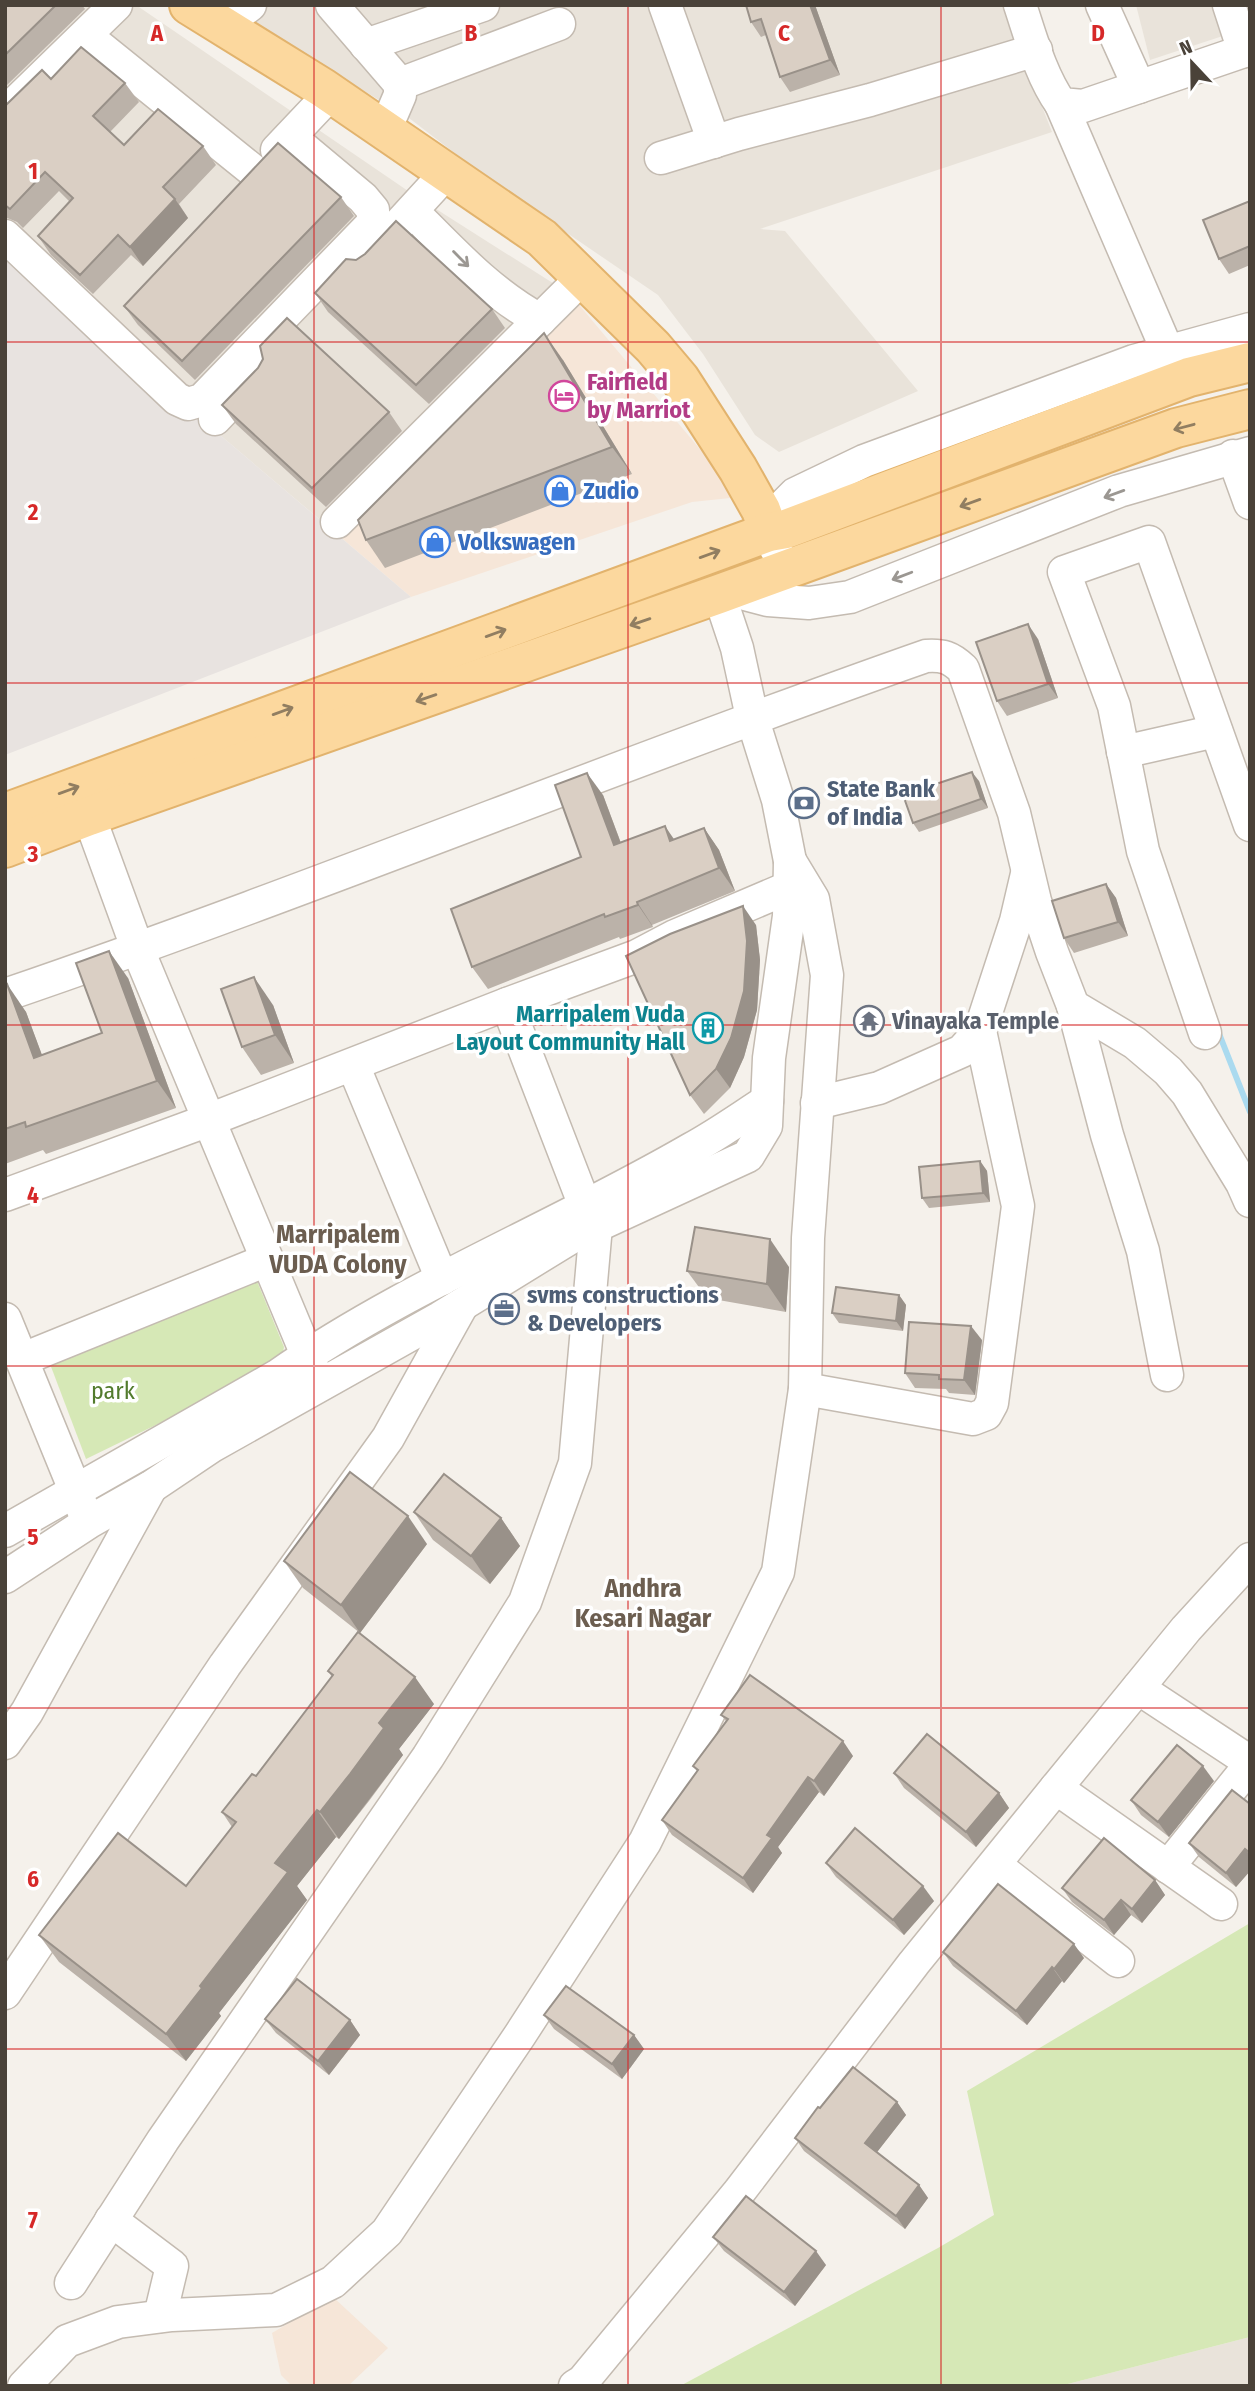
<svg xmlns="http://www.w3.org/2000/svg" width="1255" height="2391" viewBox="0 0 1255 2391" font-family="'Fira Sans Condensed',sans-serif">
	<style>
		.residential { fill: #e9e3da }
		.commercial { fill: #f6e6d8 }
		.industrial { fill: #e8e3e0 }
		.green { fill: #d6e8b6 }
		.lines { fill: none; stroke-linecap: round; stroke-linejoin: round }
		.stream { stroke: #aadaef; stroke-width: 6 }
		.minor-casing { stroke: #c4bbb1; stroke-width: 35 }
		.major-casing { stroke: #e2b36d; stroke-width: 42 }
		.minor { stroke: #fff; stroke-width: 32 }
		.major { stroke: #fcd89e; stroke-width: 38 }
		.wall { fill: #bbb2a9 }
		.shaded-wall { fill: #999189 }
		.building { fill: #dacfc4; stroke: #999189; stroke-width: 2 }
		.oneway { stroke: #9b9792 }
		.oneway2 { stroke: #917e61 }
		.grid { fill: none; stroke: #d62828; stroke-width: 2; stroke-opacity: 0.55 }
		.labels { text-anchor: middle; stroke-width: 7; stroke-linejoin: round; paint-order: stroke }
		.hotel-label { font-size: 24px; font-weight: bold; fill: #b23c85; stroke: #fff; text-anchor: start }
		.shop-label { font-size: 24px; font-weight: bold; fill: #366cbe; stroke: #fff; text-anchor: start }
		.service-label { font-size: 24px; font-weight: bold; fill: #4e5e75; stroke: #fff; text-anchor: start }
		.culture-label { font-size: 24px; font-weight: bold; fill: #0d838f; stroke: #fff; text-anchor: end }
		.worship-label { font-size: 24px; font-weight: bold; fill: #5b616d; stroke: #fff; text-anchor: start }
		.park-label { font-size: 24px; fill: #527b2d; stroke: #fff }
		.neighbourhood-label { font-size: 26px; font-weight: bold; fill: #6c5e50; stroke: #fff }
		.grid-label { font-size: 23px; text-anchor: middle; font-weight: bold; fill: #d62828; stroke: #fff; stroke-width: 7; stroke-linejoin: round; paint-order: stroke }
	</style>
	<rect width="100%" height="100%" fill="#f5f1eb"/>
	<g class="residential">
		<polygon points="5,5 136,5 411,193 570,294 338,535 201,419 5,236"/>
		<polygon points="221,5 1002,5 1052,132 760,229 785,231 918,391 779,452 755,435 703,354 658,295 495,184 409,118"/>
		<polygon points="1136,5 1250,5 1250,27 1150,60"/>
		<polygon points="1250,2337 1250,2386 1060,2386"/>
	</g>
	<g class="commercial">
		<polygon points="570,294 740,497 692,502 411,597 338,535"/>
		<polygon points="333,2297 388,2348 348,2386 292,2386 281,2375 272,2333"/>
	</g>
	<polygon class="industrial" points="5,236 201,419 411,597 5,755"/>
	<g class="green">
		<polygon points="257,1281 284,1347 282,1357 236,1386 86,1459 50,1364"/>
		<polygon points="1250,1923 1250,2337 1060,2386 680,2386 938,2248 994,2215 967,2091"/>
	</g>
	<g class="lines">
		<polyline class="stream" points="1218,1031 1250,1112"/>
		<g class="minor-casing">
			<g id="minor">
				<polyline points="332,5 400,84 400,95 385,130"/>
				<polyline points="665,5 714,142"/>
				<path d="M1020,5C1031,38 1041,76 1061,104L1083,106L1250,49"/>
				<polyline points="1102,5 1139,87"/>
				<polyline points="1229,5 1244,51"/>
				<polyline points="223,26 250,5"/>
				<polyline points="86,36 256,173"/>
				<polyline points="366,45 483,5"/>
				<polyline points="400,84 559,24"/>
				<polyline points="1061,104 1167,350"/>
				<polyline points="5,113 116,5"/>
				<polyline points="277,150 331,93"/>
				<polyline points="661,158 739,134 870,100 1036,50"/>
				<path d="M412,211C452,251 490,293 540,320"/>
				<polyline points="5,236 177,399 188,404 202,400 373,223 373,210 363,198 290,137"/>
				<polyline points="370,256 447,172"/>
				<polyline points="215,419 255,377"/>
				<polyline points="1233,456 1250,503"/>
				<polyline points="337,522 583,277"/>
				<polyline points="776,549 769,532 784,505 795,494 864,461 1134,361 1250,329"/>
				<polyline points="730,590 768,600 809,603 850,597 1119,491 1250,453"/>
				<polyline points="1123,752 1216,731"/>
				<polyline points="89,816 138,950 315,1374"/>
				<path d="M5,995C315,889 617,764 926,656C943,655 950,657 963,669L1014,813L1035,901L1052,952L1073,1006L1135,1043L1168,1071L1187,1093L1242,1183L1250,1201"/>
				<polyline points="507,1004 585,1206"/>
				<polyline points="1073,1006 1107,1135 1143,1251 1167,1375"/>
				<polyline points="1205,1033 1143,851 1114,706 1064,572 1149,542 1250,825"/>
				<polyline points="353,1065 442,1279"/>
				<polyline points="817,1103 879,1088 962,1051 980,1031 1016,921 1027,874"/>
				<polyline points="5,1195 209,1120 507,1004 637,956 675,936 790,887"/>
				<polyline points="5,1319 84,1512"/>
				<polyline points="23,1359 267,1260"/>
				<polyline points="805,1389 973,1419 986,1414 992,1403 1018,1206 980,1031"/>
				<path d="M5,1531L277,1376C406,1286 555,1228 691,1149C717,1135 742,1117 767,1101"/>
				<polyline points="5,1577 89,1522 151,1487 212,1446 440,1318 570,1238 748,1156 766,1126 769,1058 789,916 790,861 778,800 752,717 737,648 719,594"/>
				<polyline points="1138,1688 1250,1762"/>
				<polyline points="5,1743 27,1712 151,1487"/>
				<polyline points="1056,1788 1221,1904"/>
				<polyline points="995,1865 1118,1961"/>
				<polyline points="1168,1867 1250,1765"/>
				<polyline points="5,1993 225,1665 388,1438 462,1305"/>
				<polyline points="111,2220 172,2266 160,2316"/>
				<polyline points="71,2283 163,2140 428,1757 525,1602 575,1463 596,1226"/>
				<polyline points="24,2386 67,2341 118,2322 172,2315 276,2310 333,2282 387,2232 520,2035 645,1842 778,1572 805,1389 808,1238 827,975 813,899 790,861"/>
				<polyline points="575,2386 583,2381 739,2192 914,1963 1056,1788 1186,1629 1250,1559"/>
			</g>
		</g>
		<g class="major-casing">
			<g id="major">
				<polyline points="189,5 323,88 542,238 653,347 680,379 738,469 761,510 769,532"/>
				<polyline points="5,813 769,532 786,529 1189,377 1250,362"/>
				<polyline points="5,848 89,816 719,594 1176,428 1250,409"/>
			</g>
		</g>
		<use href="#minor" class="minor"/>
		<use href="#major" class="major"/>
	</g>
	<g class="wall">
		<polygon points="5,5 82,5 85,9 5,87"/>
		<polygon points="746,5 815,5 840,75 790,92 780,77 766,35 761,37 751,22"/>
		<polygon points="51,79 125,83 139,102 110,132 124,145 203,146 216,165 179,204 188,218 143,266 131,255 93,294 51,255 38,236 70,202 59,191 23,228 17,222 5,217 5,106"/>
		<polygon points="341,197 354,216 195,380 138,325 124,306"/>
		<polygon points="1250,201 1250,265 1229,274 1219,259"/>
		<polygon points="315,293 492,309 505,328 429,404 328,312"/>
		<polygon points="563,360 632,474 385,568 366,540"/>
		<polygon points="222,405 389,412 402,431 326,507 236,424"/>
		<polygon points="1038,639 1058,698 1007,716 997,701"/>
		<polygon points="979,781 988,808 919,832 913,823"/>
		<polygon points="603,795 621,843 674,840 704,828 719,850 735,891 652,925 653,927 650,928 620,939 619,937 488,989 472,967 581,857"/>
		<polygon points="1106,884 1116,898 1128,936 1074,953 1064,938"/>
		<polygon points="756,925 760,960 757,1010 744,1057 730,1088 704,1114 690,1095"/>
		<polygon points="128,978 176,1108 46,1154 43,1150 5,1164 5,985 26,1012 42,1055 102,1033"/>
		<polygon points="273,1005 294,1063 261,1075 242,1047"/>
		<polygon points="980,1161 987,1171 990,1202 929,1208 922,1198"/>
		<polygon points="789,1267 786,1312 707,1298 687,1271"/>
		<polygon points="899,1295 906,1305 903,1331 839,1323 832,1313"/>
		<polygon points="982,1340 975,1395 949,1393 946,1389 915,1388 905,1373"/>
		<polygon points="414,1512 501,1518 520,1546 490,1584 433,1540"/>
		<polygon points="427,1544 360,1633 303,1588 284,1561"/>
		<polygon points="328,1671 434,1704 399,1749 403,1755 369,1801 339,1839 336,1837 297,1886 307,1900 219,2013 221,2016 186,2061 59,1962 39,1935 186,1886 232,1827 222,1812 256,1776 332,1677"/>
		<polygon points="721,1715 853,1756 824,1796 819,1792 778,1847 782,1853 753,1893 672,1835 662,1820 697,1771 693,1766 726,1721"/>
		<polygon points="894,1773 999,1793 1009,1808 976,1847 904,1788"/>
		<polygon points="1214,1781 1169,1837 1141,1815 1131,1800"/>
		<polygon points="1250,1804 1250,1871 1236,1887 1199,1857 1189,1843"/>
		<polygon points="826,1863 934,1901 904,1935 836,1877"/>
		<polygon points="1155,1880 1165,1895 1142,1923 1131,1915 1114,1935 1072,1902 1062,1888"/>
		<polygon points="943,1952 1084,1958 1064,1983 1062,1981 1027,2025 953,1966"/>
		<polygon points="544,2015 634,2035 644,2049 622,2079 554,2029"/>
		<polygon points="265,2019 350,2020 360,2035 329,2075 276,2033"/>
		<polygon points="897,2102 906,2115 877,2152 919,2185 928,2198 905,2229 804,2151 795,2138 820,2108"/>
		<polygon points="713,2237 826,2265 795,2306 724,2251"/>
	</g>
	<g class="shaded-wall">
		<polygon points="810,5 815,5 840,75 830,60"/>
		<polygon points="175,199 188,218 143,266 130,247"/>
		<polygon points="544,333 563,360 632,474 612,447"/>
		<polygon points="1028,624 1038,639 1058,698 1048,684"/>
		<polygon points="972,772 979,781 988,808 981,799"/>
		<polygon points="587,773 603,795 630,868 614,845"/>
		<polygon points="665,826 680,848 670,841"/>
		<polygon points="704,828 719,850 735,891 719,868"/>
		<polygon points="1106,884 1116,898 1128,936 1118,922"/>
		<polygon points="637,902 652,925 653,927 638,905"/>
		<polygon points="743,906 756,925 760,960 757,1010 744,1057 730,1088 716,1069"/>
		<polygon points="109,951 128,978 176,1108 157,1081"/>
		<polygon points="254,977 273,1005 294,1063 275,1035"/>
		<polygon points="7,984 26,1012 53,1085 34,1058"/>
		<polygon points="980,1161 987,1171 990,1202 983,1193"/>
		<polygon points="770,1239 789,1267 786,1312 767,1284"/>
		<polygon points="899,1295 906,1305 903,1331 896,1321"/>
		<polygon points="971,1326 982,1340 975,1395 964,1380"/>
		<polygon points="408,1516 427,1544 360,1633 341,1605"/>
		<polygon points="501,1518 520,1546 490,1584 471,1556"/>
		<polygon points="415,1677 434,1704 399,1749 403,1755 339,1839 320,1812 379,1723"/>
		<polygon points="843,1741 853,1756 824,1796 814,1781"/>
		<polygon points="1203,1766 1214,1781 1169,1837 1158,1822"/>
		<polygon points="808,1777 819,1792 778,1847 782,1853 753,1893 743,1878 767,1835"/>
		<polygon points="999,1793 1009,1808 976,1847 966,1832"/>
		<polygon points="317,1810 336,1837 297,1886 307,1900 219,2013 221,2016 186,2061 166,2034 200,1986 275,1863"/>
		<polygon points="1245,1849 1250,1855 1250,1871 1236,1887 1226,1873"/>
		<polygon points="1155,1880 1165,1895 1142,1923 1132,1909"/>
		<polygon points="923,1886 934,1901 904,1935 893,1920"/>
		<polygon points="1121,1900 1131,1915 1114,1935 1104,1920"/>
		<polygon points="1074,1944 1084,1958 1064,1983 1054,1969"/>
		<polygon points="1052,1967 1062,1981 1027,2025 1016,2011"/>
		<polygon points="350,2020 360,2035 329,2075 318,2061"/>
		<polygon points="634,2035 644,2049 622,2079 612,2064"/>
		<polygon points="897,2102 906,2115 874,2156 865,2143"/>
		<polygon points="919,2185 928,2198 905,2229 896,2216"/>
		<polygon points="816,2251 826,2265 795,2306 784,2292"/>
	</g>
	<g class="building">
		<polygon points="5,5 56,5 5,55"/>
		<polygon points="746,5 810,5 830,60 780,77 761,19 751,22"/>
		<polygon points="81,47 125,83 93,116 124,145 158,109 203,146 163,187 175,199 130,247 118,235 80,275 38,236 73,198 45,172 10,209 5,205 5,106 42,70 51,79"/>
		<polygon points="278,143 341,197 182,361 124,306"/>
		<polygon points="1250,201 1250,246 1219,259 1203,220"/>
		<polygon points="396,221 492,309 416,385 315,293 346,259 356,260 365,254"/>
		<polygon points="287,318 389,412 312,488 222,405 258,368 263,359 260,346"/>
		<polygon points="544,333 612,447 366,540 358,520"/>
		<polygon points="1028,624 1048,684 997,701 976,642"/>
		<polygon points="972,772 981,799 913,823 903,795"/>
		<polygon points="587,773 614,845 665,826 670,841 704,828 719,868 637,902 638,905 635,906 605,917 604,914 472,967 451,909 581,857 555,785"/>
		<polygon points="1106,884 1118,922 1064,938 1052,901"/>
		<polygon points="743,906 747,941 744,991 731,1038 716,1069 690,1095 626,956 670,934"/>
		<polygon points="109,951 157,1081 26,1127 25,1122 5,1129 5,985 7,984 34,1058 102,1033 76,963"/>
		<polygon points="254,977 275,1035 242,1047 221,989"/>
		<polygon points="980,1161 983,1193 922,1198 919,1167"/>
		<polygon points="695,1227 770,1239 767,1284 687,1271"/>
		<polygon points="836,1287 899,1295 896,1321 832,1313"/>
		<polygon points="909,1322 971,1326 964,1380 939,1379 939,1375 905,1373"/>
		<polygon points="350,1472 408,1516 341,1605 284,1561"/>
		<polygon points="444,1474 501,1518 471,1556 414,1512"/>
		<polygon points="358,1632 415,1677 379,1723 384,1728 350,1774 320,1812 317,1810 275,1863 288,1872 200,1986 202,1988 166,2034 39,1935 118,1833 186,1886 236,1822 222,1812 252,1774 256,1776 333,1675 328,1671"/>
		<polygon points="750,1675 843,1741 814,1781 808,1777 767,1835 772,1838 743,1878 662,1820 698,1770 693,1766 728,1719 721,1715"/>
		<polygon points="927,1734 999,1793 966,1832 894,1773"/>
		<polygon points="1177,1745 1203,1766 1158,1822 1131,1800"/>
		<polygon points="1232,1790 1250,1804 1250,1853 1245,1849 1226,1873 1189,1843"/>
		<polygon points="855,1828 923,1886 893,1920 826,1863"/>
		<polygon points="1104,1838 1155,1880 1132,1909 1121,1900 1104,1920 1062,1888"/>
		<polygon points="998,1884 1074,1944 1054,1969 1052,1967 1016,2011 943,1952"/>
		<polygon points="297,1979 350,2020 318,2061 265,2019"/>
		<polygon points="566,1986 634,2035 612,2064 544,2015"/>
		<polygon points="853,2067 897,2102 865,2143 919,2185 896,2216 795,2138 818,2107 820,2108"/>
		<polygon points="746,2196 816,2251 784,2292 713,2237"/>
	</g>
	<defs><path id="oneway-shaft" d="M-6 0H5M1.5-3L5.5 0L1.5 3" fill="none" stroke-width="1.6" stroke-linecap="round" stroke-linejoin="round" transform="scale(1.75)"/></defs>
	<g class="oneway">
		<use href="#oneway-shaft" transform="translate(461 259) rotate(45)"/>
		<use href="#oneway-shaft" transform="translate(1114 494) rotate(160)"/>
		<use href="#oneway-shaft" transform="translate(902 576) rotate(159)"/>
	</g>
	<g class="oneway2">
		<use href="#oneway-shaft" transform="translate(1184 427) rotate(165)"/>
		<use href="#oneway-shaft" transform="translate(970 503) rotate(160)"/>
		<use href="#oneway-shaft" transform="translate(710 554) rotate(-20)"/>
		<use href="#oneway-shaft" transform="translate(640 622) rotate(161)"/>
		<use href="#oneway-shaft" transform="translate(496 633) rotate(-20)"/>
		<use href="#oneway-shaft" transform="translate(426 698) rotate(161)"/>
		<use href="#oneway-shaft" transform="translate(283 711) rotate(-20)"/>
		<use href="#oneway-shaft" transform="translate(69 790) rotate(-20)"/>
	</g>
	<path class="grid" d="M314,5V2386M628,5V2386M941,5V2386M5,342H1250M5,683H1250M5,1025H1250M5,1366H1250M5,1708H1250M5,2049H1250"/>
	<defs>
		<g id="hotel-ring" transform="scale(1.575)"><circle r="9.5" fill="#fff" stroke="#d1479c" stroke-width="1.5"/><path d="M-6-4.5h1.5V1H6V5H4.5V3h-9V5H-6ZM-4 0a1.8 1.8 0 1 1 3.6 0ZM.5 0V-2.5h3Q6-2.5 6 0Z" fill="#d1479c"/></g>
		<g id="shop-ring" transform="scale(1.575)"><circle r="9.5" fill="#fff" stroke="#3f7fe0" stroke-width="1.5"/><path d="M-5-2.5h2.3a2.7 3.5 0 0 1 5.4 0H5L5.5 6h-11ZM-1.5-2.5h3a1.5 2.3 0 0 0-3 0Z" fill="#3f7fe0"/></g>
		<g id="bank-ring" transform="scale(1.575)"><circle r="9.5" fill="#fff" stroke="#5c6f8a" stroke-width="1.5"/><path d="M-6-4H6V4H-6ZM0-2.3a2.3 2.3 0 1 0 0 4.6a2.3 2.3 0 1 0 0-4.6Z" fill="#5c6f8a"/></g>
		<g id="temple-ring" transform="scale(1.575)"><circle r="9.5" fill="#fff" stroke="#6b7280" stroke-width="1.5"/><path d="M0-6L5-2H3V0L6.5 2.5H4V6H1.5V3h-3V6H-4V2.5H-6.5L-3 0V-2H-5Z" fill="#6b7280"/></g>
		<g id="building-ring" transform="scale(1.575)"><circle r="9.5" fill="#fff" stroke="#0f9aa8" stroke-width="1.5"/><path d="M-4-6H4V6H1V3H-1V6H-4ZM-2.5-4.3h1.7v1.8h-1.7ZM.8-4.3h1.7v1.8H.8ZM-2.5-1h1.7V.8h-1.7ZM.8-1h1.7V.8H.8Z" fill="#0f9aa8"/></g>
		<g id="office-ring" transform="scale(1.575)"><circle r="9.5" fill="#fff" stroke="#5c6f8a" stroke-width="1.5"/><path d="M-6-3h4V-5.5h4V-3h4V5H-6ZM-1-4.5V-3h2v-1.5ZM-6 0V1H6V0Z" fill="#5c6f8a"/></g>
	</defs>
	<g fill-rule="evenodd">
		<use href="#hotel-ring" x="564" y="396"/>
		<use href="#shop-ring" x="560" y="491"/>
		<use href="#shop-ring" x="435" y="542"/>
		<use href="#bank-ring" x="804" y="803"/>
		<use href="#temple-ring" x="869" y="1021"/>
		<use href="#building-ring" x="708" y="1028"/>
		<use href="#office-ring" x="504" y="1309"/>
	</g>
	<g class="labels">
		<g class="hotel-label">
			<text x="587" y="390">Fairfield<tspan x="587" dy="28">by Marriot</tspan></text>
		</g>
		<g class="shop-label">
			<text x="583" y="499">Zudio</text>
			<text x="458" y="550">Volkswagen</text>
		</g>
		<g class="service-label">
			<text x="827" y="797">State Bank<tspan x="827" dy="28">of India</tspan></text>
			<text x="527" y="1303">svms constructions<tspan x="527" dy="28">&amp; Developers</tspan></text>
		</g>
		<g class="culture-label">
			<text x="685" y="1022">Marripalem Vuda<tspan x="685" dy="28">Layout Community Hall</tspan></text>
		</g>
		<g class="worship-label">
			<text x="892" y="1029">Vinayaka Temple</text>
		</g>
		<g class="park-label">
			<text x="113" y="1399">park</text>
		</g>
		<g class="neighbourhood-label">
			<text x="338" y="1243">Marripalem<tspan x="338" dy="30">VUDA Colony</tspan></text>
			<text x="643" y="1597">Andhra<tspan x="643" dy="30">Kesari Nagar</tspan></text>
		</g>
	</g>
	<g class="grid-label">
		<text x="157" y="41">A</text>
		<text x="471" y="41">B</text>
		<text x="784" y="41">C</text>
		<text x="1098" y="41">D</text>
		<text x="33" y="179">1</text>
		<text x="33" y="520">2</text>
		<text x="33" y="862">3</text>
		<text x="33" y="1203">4</text>
		<text x="33" y="1545">5</text>
		<text x="33" y="1887">6</text>
		<text x="33" y="2228">7</text>
	</g>
	<rect width="1255" height="2391" fill="none" stroke="#4a4239" stroke-width="14"/>
	<g transform="translate(1192 63) rotate(338)" stroke="#ffffff" stroke-width="5" paint-order="stroke">
	<path d="M0-5L12 26L0 18L-12 26Z" fill="#4a4239"/>
	<text y="-10" font-size="19" font-weight="bold" text-anchor="middle" fill="#4a4239">N</text>
	</g>
</svg>
